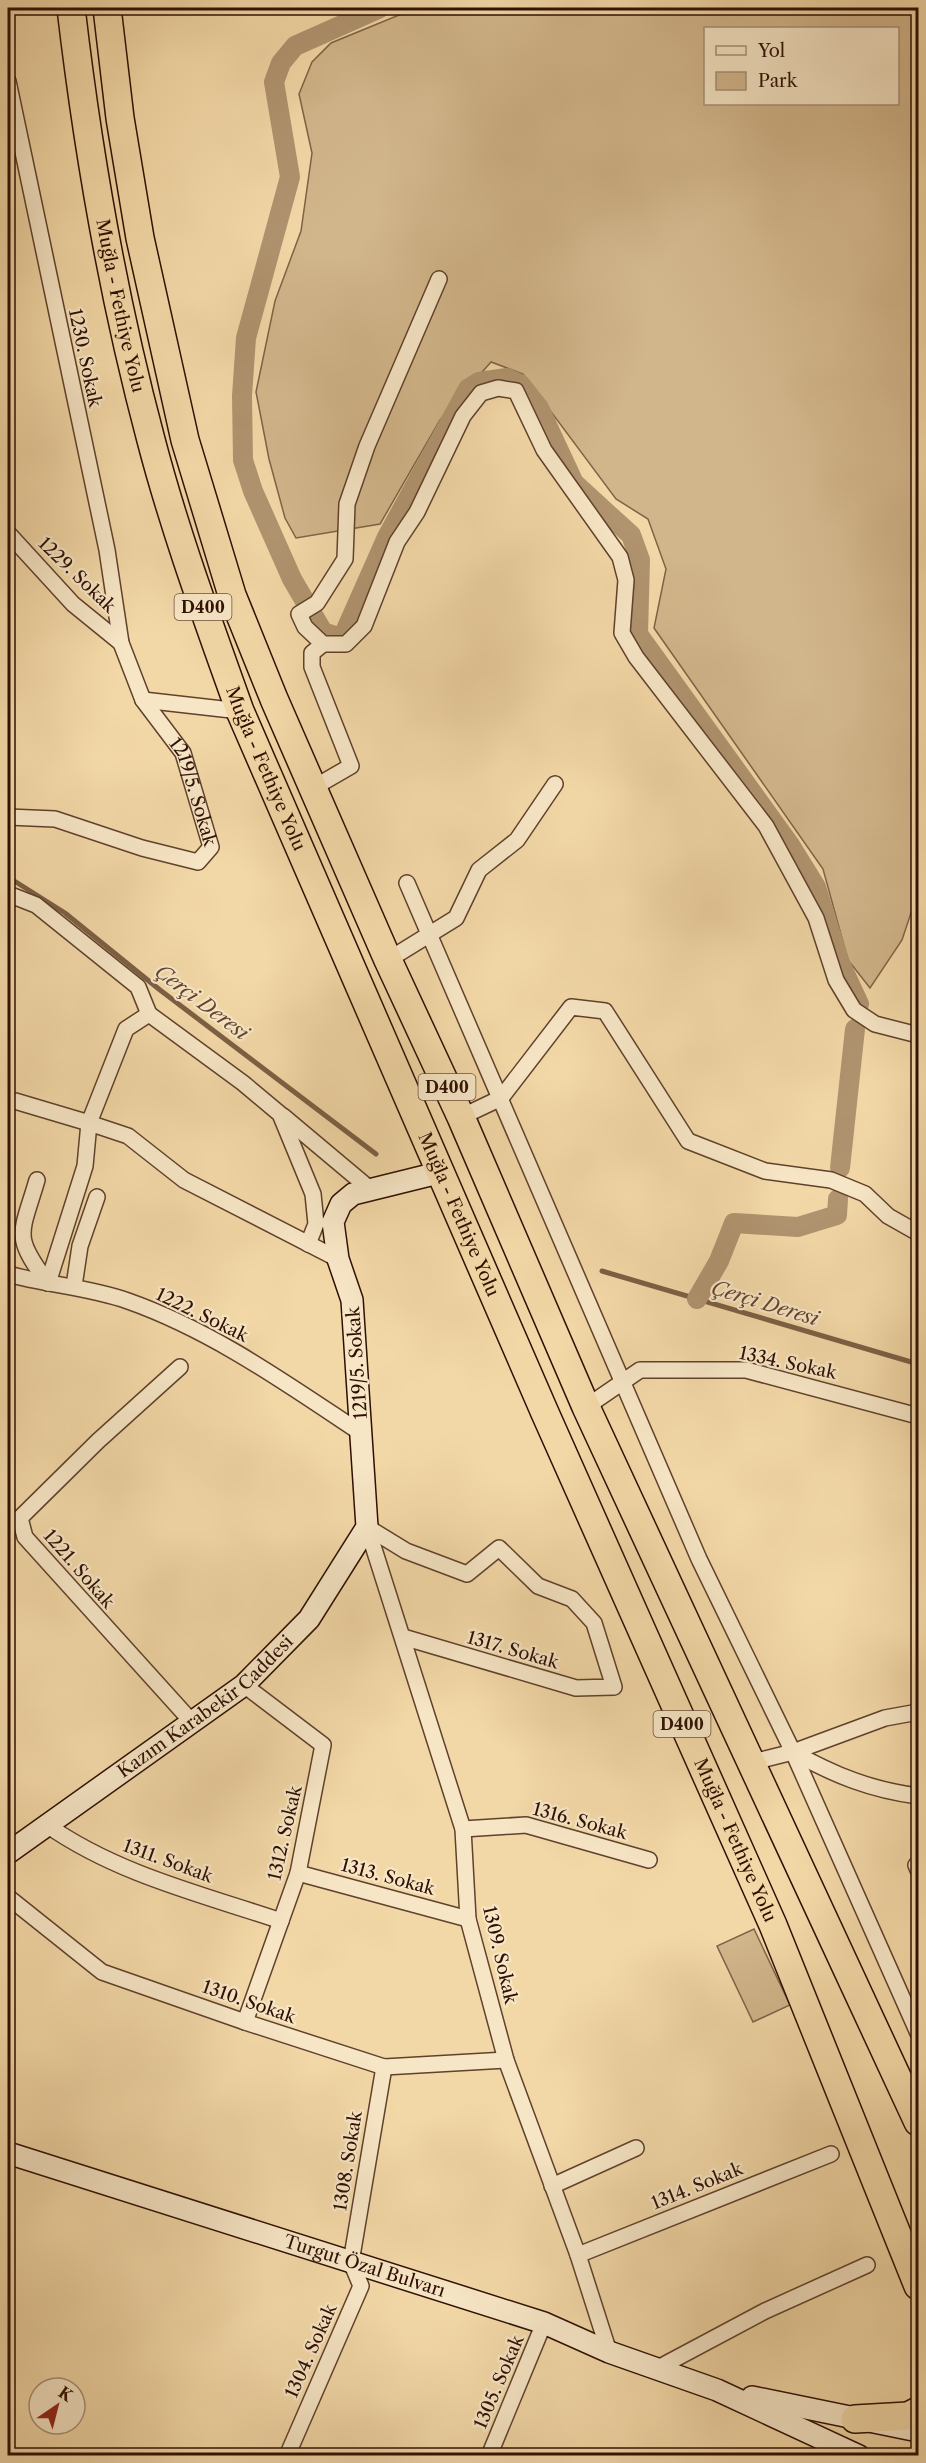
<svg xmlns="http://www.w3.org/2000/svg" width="926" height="2463" viewBox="0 0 926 2463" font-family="'Libre Caslon Text',serif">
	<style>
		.green { fill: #d2b68b; stroke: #806247; stroke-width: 1.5; fill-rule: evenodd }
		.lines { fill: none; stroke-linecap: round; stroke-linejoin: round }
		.stream { stroke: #7c5f44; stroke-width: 5 }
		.canal { stroke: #b0946f; stroke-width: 20 }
		.street-casing { stroke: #5f412c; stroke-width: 18 }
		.secondary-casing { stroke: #2e0f03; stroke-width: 24 }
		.highway-casing { stroke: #2e0f03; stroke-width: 30 }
		.street { stroke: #f7e6c6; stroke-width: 15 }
		.secondary { stroke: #f7e6c6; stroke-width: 21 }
		.highway { stroke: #f3d8a7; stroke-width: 27 }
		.labels { text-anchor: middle; stroke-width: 4.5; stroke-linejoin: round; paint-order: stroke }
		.shield { fill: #f7e6c6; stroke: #6a503e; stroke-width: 1.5 }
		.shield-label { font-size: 16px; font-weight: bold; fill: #2e0f03 }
		.street-label { font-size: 18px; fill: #2e0f03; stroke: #f7e6c6 }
		.water-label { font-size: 20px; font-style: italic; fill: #62442e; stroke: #f7e6c6 }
	</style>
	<rect width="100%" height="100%" fill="#f3d8a7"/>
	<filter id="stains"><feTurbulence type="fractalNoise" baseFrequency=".00333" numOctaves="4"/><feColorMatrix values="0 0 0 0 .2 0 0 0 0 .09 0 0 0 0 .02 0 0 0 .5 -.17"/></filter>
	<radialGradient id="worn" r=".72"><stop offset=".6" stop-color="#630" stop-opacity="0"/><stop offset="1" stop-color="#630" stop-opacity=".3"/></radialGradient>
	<g class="green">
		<path d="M424,8H918V892L902,940L870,988L848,960L823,869L654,628L666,569L648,519L616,499L523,374L491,362L440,420L380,524L296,538L285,518L269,459L256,392L275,301L301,231L312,153L299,94L312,62L331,43L399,15ZM706,28H898V104H706Z"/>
		<polygon points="754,1929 790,2005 753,2022 717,1946"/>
	</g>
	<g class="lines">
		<g class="stream">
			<polyline points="8,877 65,913 160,990 376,1154"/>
			<polyline points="602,1271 918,1364"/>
		</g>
		<g class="canal">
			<polyline points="380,8 295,46 281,63 274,82 290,177 246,338 242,396 243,460 253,491 292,579 323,632 338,637 344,634 387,537 468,389 479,382 507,378 520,384 539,408 574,483 631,535 640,560 638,634 790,845 816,887 840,963 859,1004"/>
			<polyline points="840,1168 855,1029"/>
			<polyline points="697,1299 719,1261 734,1223 798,1227 837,1215 838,1199"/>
		</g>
		<g class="street-casing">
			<g id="street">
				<path id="s1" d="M8,81L107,550L121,643L143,700L183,753L211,847L198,862L142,848L55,819L8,817"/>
				<polyline points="439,279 367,446 347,504 345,559 317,603 299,614 305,627 323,644 346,644 364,626 397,542 417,512 463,416 481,393 498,388 516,391 544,450 620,557 626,580 622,633 636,657 766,826 816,918 836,980 854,1010 875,1024 918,1035"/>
				<polyline points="8,533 73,604 121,643"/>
				<polyline points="143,700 240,711"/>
				<polyline points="313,788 351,766 312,667 312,653 323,644"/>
				<polyline points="407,883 699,1559 793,1752 918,2033"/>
				<polyline points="8,894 36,905 138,987 149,1014 243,1083 280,1114 313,1194 316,1224 308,1244"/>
				<polyline points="388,960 456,918 479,870 517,840 555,784"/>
				<polyline points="8,1101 15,1101 89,1123 126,1029 149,1014"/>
				<polyline points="283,1116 370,1189"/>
				<polyline points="461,1117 501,1098 571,1007 605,1011 688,1141 765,1171 831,1180 865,1194 888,1216 918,1233"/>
				<path d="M37,1180C21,1235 12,1235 48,1283"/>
				<path d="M8,1274C47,1285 89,1287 128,1301C213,1331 287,1384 361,1433"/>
				<polyline points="48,1283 85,1166 89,1123 128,1136 184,1180 338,1259"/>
				<polyline points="74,1286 80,1246 97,1197"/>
				<polyline points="180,1367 98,1441 20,1518 25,1537 192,1722"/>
				<polyline points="586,1407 640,1370 746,1370 918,1416"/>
				<polyline points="367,1527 463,1829 468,1919 506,2060 578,2255 609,2352"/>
				<polyline points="367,1527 406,1551 467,1574 499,1548 538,1586 572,1599 594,1623 614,1687 576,1688 403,1637"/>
				<polyline points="244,1685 323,1745 298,1873 245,2022"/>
				<polyline points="793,1752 885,1718 918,1712"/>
				<path d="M749,1763L793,1752C834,1775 871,1790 918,1796"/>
				<path d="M47,1825C117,1874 201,1894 281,1921"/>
				<polyline points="463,1829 526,1825 649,1860"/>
				<polyline points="916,1865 918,1870"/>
				<polyline points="298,1873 468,1919"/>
				<polyline points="8,1897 102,1972 245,2022 384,2067 506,2060"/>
				<polyline points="552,2186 636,2148"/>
				<polyline points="578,2255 831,2154"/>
				<polyline points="658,2368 765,2311 867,2265"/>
				<polyline points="287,2456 361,2286 351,2262 384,2067"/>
				<polyline points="489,2456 544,2323"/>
			</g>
		</g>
		<g class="secondary-casing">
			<g id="secondary">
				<path id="s2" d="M8,1853L244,1685L309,1619L367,1527L352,1300L338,1259L333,1222L341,1204L353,1194L442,1172"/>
				<path id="s3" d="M8,2153L544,2323L609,2352L717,2390L859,2456"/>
				<polyline points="752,2397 918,2431"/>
			</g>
		</g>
		<g class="highway-casing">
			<g id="highway">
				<path id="s4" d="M71,8C88,153 113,298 151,440C175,532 208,621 240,711L545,1413L773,1925L918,2286"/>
				<polyline points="107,8 120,118 140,238 185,440 232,595 274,699 388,960 461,1117 586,1407 918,2122"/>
				<polyline points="855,2419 908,2416 918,2411"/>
			</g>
		</g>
		<use href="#street" class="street"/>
		<use href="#secondary" class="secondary"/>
		<use href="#highway" class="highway"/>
	</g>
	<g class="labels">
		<g class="shield">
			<rect x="174.5" y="594" width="57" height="26" rx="4.5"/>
			<rect x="418.5" y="1074" width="57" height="26" rx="4.5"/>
			<rect x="653.5" y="1711" width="57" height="26" rx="4.5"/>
		</g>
		<g class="shield-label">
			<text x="203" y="613">D400</text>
			<text x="447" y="1093">D400</text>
			<text x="682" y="1730">D400</text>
		</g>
		<g class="street-label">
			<text dy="6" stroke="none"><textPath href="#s4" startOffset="302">Muğla - Fethiye Yolu</textPath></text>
			<text transform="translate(85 358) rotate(78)" y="6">1230. Sokak</text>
			<text transform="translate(77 575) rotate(44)" y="6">1229. Sokak</text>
			<text dy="6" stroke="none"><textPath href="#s4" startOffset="788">Muğla - Fethiye Yolu</textPath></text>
			<text dy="6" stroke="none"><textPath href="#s1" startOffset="741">1219/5. Sokak</textPath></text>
			<text dy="6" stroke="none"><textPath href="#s4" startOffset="1274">Muğla - Fethiye Yolu</textPath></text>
			<text transform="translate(202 1315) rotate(26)" y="6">1222. Sokak</text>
			<text transform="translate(357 1363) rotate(-94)" y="6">1219/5. Sokak</text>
			<text transform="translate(788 1363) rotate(12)" y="6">1334. Sokak</text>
			<text transform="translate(79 1569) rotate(49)" y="6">1221. Sokak</text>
			<text transform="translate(513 1650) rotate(16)" y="6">1317. Sokak</text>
			<text dy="6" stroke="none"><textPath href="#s2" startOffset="246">Kazım Karabekir Caddesi</textPath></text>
			<text transform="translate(580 1821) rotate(15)" y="6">1316. Sokak</text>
			<text transform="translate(285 1833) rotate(-77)" y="6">1312. Sokak</text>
			<text dy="6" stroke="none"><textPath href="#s4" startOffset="1958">Muğla - Fethiye Yolu</textPath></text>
			<text transform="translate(168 1861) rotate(20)" y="6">1311. Sokak</text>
			<text transform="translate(388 1877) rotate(15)" y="6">1313. Sokak</text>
			<text transform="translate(500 1955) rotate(77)" y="6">1309. Sokak</text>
			<text transform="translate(249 2002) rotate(19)" y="6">1310. Sokak</text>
			<text transform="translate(348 2161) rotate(-81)" y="6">1308. Sokak</text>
			<text transform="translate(697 2186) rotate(-22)" y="6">1314. Sokak</text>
			<text dy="6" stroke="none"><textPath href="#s3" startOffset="374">Turgut Özal Bulvarı</textPath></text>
			<text transform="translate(311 2351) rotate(-66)" y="6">1304. Sokak</text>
			<text transform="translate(499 2382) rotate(-67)" y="6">1305. Sokak</text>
		</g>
		<g class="water-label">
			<text transform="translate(202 1002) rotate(37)" y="7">Çerçi Deresi</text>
			<text transform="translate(765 1303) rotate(17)" y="7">Çerçi Deresi</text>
		</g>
	</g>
	<rect width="926" height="2463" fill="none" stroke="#f3d8a7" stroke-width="30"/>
	<rect x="9" y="9" width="908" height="2445" fill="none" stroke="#2e0f03" stroke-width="3"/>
	<rect x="15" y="15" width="896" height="2433" fill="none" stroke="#2e0f03" stroke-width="1.5"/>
	<rect x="704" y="27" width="195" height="78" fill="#f7e6c6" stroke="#a79078" stroke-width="1.5"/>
	<rect x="716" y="46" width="30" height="9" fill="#f7e6c6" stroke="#a79078" stroke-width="1.5"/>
	<text x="758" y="57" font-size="18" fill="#2e0f03">Yol</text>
	<rect x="716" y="72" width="30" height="18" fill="#d2b68b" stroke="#a79078" stroke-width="1.5"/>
	<text x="758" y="87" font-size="18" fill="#2e0f03">Park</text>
	<g transform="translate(57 2406) rotate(35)"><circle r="28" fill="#f7e6c6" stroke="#a79078" stroke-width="1.5"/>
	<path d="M0-4.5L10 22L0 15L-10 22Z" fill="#8f2418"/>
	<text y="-9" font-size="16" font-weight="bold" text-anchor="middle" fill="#2e0f03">K</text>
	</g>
	<rect width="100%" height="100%" filter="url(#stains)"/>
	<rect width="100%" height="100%" fill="url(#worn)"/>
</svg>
